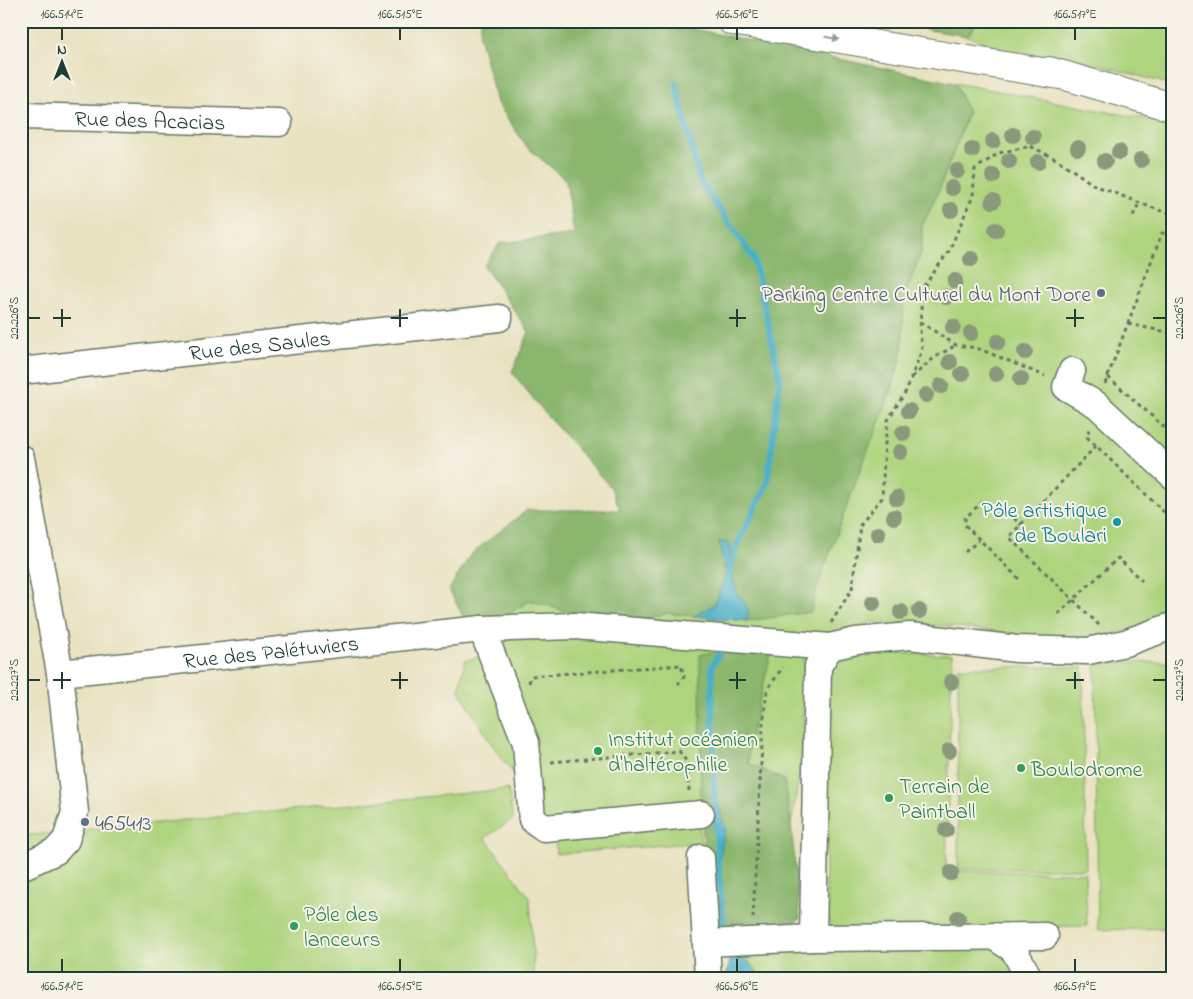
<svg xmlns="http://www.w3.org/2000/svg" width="1193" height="999" viewBox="0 0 1193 999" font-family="'Indie Flower',sans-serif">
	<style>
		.green { fill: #aed47e; stroke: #668859 }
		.forest { fill: #8ab66d; stroke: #547a50 }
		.water { fill: #4aafc9; stroke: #34767e }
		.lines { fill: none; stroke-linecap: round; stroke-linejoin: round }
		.stream { stroke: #4aafc9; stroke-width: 6 }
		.minor-casing { stroke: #667765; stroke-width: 29 }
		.major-casing { stroke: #667765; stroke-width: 30 }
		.path { stroke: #667765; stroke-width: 3; stroke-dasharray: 4 4; stroke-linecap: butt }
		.minor { stroke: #fff; stroke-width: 26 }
		.major { stroke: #fff; stroke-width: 28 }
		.tree { fill: #8a987c }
		.oneway { fill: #8f9e9a }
		.ticks { fill: none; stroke: #1f3d34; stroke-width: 2 }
		.service-dot { fill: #5c6f8a; stroke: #f7f3e8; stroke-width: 2 }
		.culture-dot { fill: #0f9aa8; stroke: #f7f3e8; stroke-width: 2 }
		.leisure-dot { fill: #2e9e5b; stroke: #f7f3e8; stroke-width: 2 }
		.labels { text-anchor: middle; stroke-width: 4; stroke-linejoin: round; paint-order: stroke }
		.street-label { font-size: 22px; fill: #1f3d34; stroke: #f7f3e8 }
		.service-label { font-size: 22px; fill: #4e5e75; stroke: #f7f3e8; text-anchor: end }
		.culture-label { font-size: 22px; fill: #0d838f; stroke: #f7f3e8; text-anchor: end }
		.leisure-label { font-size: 22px; fill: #27864d; stroke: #f7f3e8; text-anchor: start }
		.neatline { fill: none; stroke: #1f3d34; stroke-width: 2 }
		.ticks-label { font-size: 12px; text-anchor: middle; fill: #1f3d34 }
	</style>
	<rect width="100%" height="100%" fill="#f7f3e8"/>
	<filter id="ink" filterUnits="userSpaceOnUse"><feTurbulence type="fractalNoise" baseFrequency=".02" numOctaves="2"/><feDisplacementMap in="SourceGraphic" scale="10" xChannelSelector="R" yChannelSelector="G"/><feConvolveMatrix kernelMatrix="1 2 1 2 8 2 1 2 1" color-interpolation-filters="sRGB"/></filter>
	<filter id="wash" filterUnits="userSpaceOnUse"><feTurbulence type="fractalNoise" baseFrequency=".0096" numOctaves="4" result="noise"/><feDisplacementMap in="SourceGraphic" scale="20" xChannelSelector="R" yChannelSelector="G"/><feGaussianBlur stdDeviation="1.12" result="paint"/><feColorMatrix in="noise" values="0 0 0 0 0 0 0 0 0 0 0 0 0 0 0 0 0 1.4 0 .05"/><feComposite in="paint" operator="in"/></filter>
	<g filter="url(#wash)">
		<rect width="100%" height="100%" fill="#e9e2c1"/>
		<g class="green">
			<polygon points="979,21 1172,21 1172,85 1103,66 1006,51 967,36"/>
			<polygon points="955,83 1172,124 1172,617 1093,640 1086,637 1057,639 947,626 871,622 837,634 821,638 804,660 802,761 791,824 784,780 748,763 749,742 701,756 701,805 699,823 701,842 556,854 555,836 535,838 527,833 520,823 517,778 492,745 459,690 465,661 502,650 493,624 530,600 579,615 609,610 623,625 667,613 725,619 811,611 817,587 854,486 893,386 902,352 904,296 922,251 922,226 939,190 968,113"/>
			<polygon points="857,652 952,655 946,871 1085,873 1087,926 833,930 829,922 826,885 826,678 835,658"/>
			<polygon points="1172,662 1172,928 1098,930 1095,663"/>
			<polygon points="958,667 1083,667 1086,869 958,869"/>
			<polygon points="508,789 513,819 485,838 530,898 534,978 21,978 21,836"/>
			<polygon points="986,942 1012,957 1022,978 760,978 741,950"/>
		</g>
		<g class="forest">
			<polygon points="481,21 654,21 955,83 968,113 939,190 922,226 922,251 904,296 902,352 893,386 854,486 817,587 811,612 747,621 667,613 623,625 609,610 579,615 530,600 493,624 465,620 449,590 471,554 527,510 620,510 611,488 544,412 512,372 529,332 484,266 500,243 574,234 566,180 527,147 497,103 479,35"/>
			<polygon points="896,21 979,21 967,36 929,30"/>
			<polygon points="721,650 772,650 749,742 748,763 784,780 791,824 800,918 785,931 717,934 704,847 701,805 700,655"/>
		</g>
		<g class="water">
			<polygon points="719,542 729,543 731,567 737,593 749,610 747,621 694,616 714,605 726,574"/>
			<polygon points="714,789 725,828 718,870"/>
			<polygon points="733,951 753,966 760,978 729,978 727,972"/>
		</g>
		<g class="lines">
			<g class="stream">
				<polyline points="676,84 700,181 754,259 780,379 767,484 736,547 729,574"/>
				<path d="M721,650L712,666C713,756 714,844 725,934"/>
			</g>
		</g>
	</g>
	<g filter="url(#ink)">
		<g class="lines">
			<g class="minor-casing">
				<g id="minor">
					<path id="s1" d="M21,116L279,123"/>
					<path id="s2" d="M21,371L499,318"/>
					<polyline points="1072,371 1066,387 1097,405 1172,475"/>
					<polyline points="21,458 60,673 75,812 66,840 56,851 21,867"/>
					<polyline points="482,629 526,743 532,819 544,828 701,814"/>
					<path id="s3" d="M60,673L482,629L575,626L830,647"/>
					<polyline points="701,858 708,978"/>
					<polyline points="993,936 1014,950 1029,978"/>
					<polyline points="1045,936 813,938 818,666 830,647 856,641 910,636 1017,649 1088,651 1125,643 1172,626"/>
					<polyline points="706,943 813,938"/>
				</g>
			</g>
			<g class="major-casing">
				<g id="major">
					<polyline points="732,21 1066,76"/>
					<polyline points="1049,71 1172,107"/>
				</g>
			</g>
			<g class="path">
				<polyline points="1133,216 1139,203"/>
				<polyline points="920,322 956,345 977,348 1045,376"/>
				<polyline points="1128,324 1172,333"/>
				<polyline points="912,377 934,358 956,345"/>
				<polyline points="1108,377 1172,434"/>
				<polyline points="1105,384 1162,233 1172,235"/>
				<polyline points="1089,429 1087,437 1172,520"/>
				<polyline points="1096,446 1009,537 1099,625"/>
				<polyline points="983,501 965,518 965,525 1021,581"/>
				<polyline points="1014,518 1021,525"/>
				<polyline points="965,552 979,540"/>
				<polyline points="1058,614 1118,558 1142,581"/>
				<polyline points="831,623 852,589 860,525 882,498 885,443 888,420 906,391 922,350 920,331 922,289 949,251 973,196 975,169 999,153 1030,146 1058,160 1094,185 1158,210 1172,214"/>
				<polyline points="529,683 531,676 681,665 684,677 678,684"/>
				<polyline points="551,762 679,751 687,762 689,791"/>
				<polyline points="753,918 763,725 767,690 783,667"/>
			</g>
			<use href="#minor" class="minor"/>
			<use href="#major" class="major"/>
		</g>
		<g class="tree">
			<circle cx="1013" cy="135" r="8"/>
			<circle cx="1033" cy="137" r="8"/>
			<circle cx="993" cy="141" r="8"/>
			<circle cx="1078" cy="148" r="8"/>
			<circle cx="972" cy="150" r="8"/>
			<circle cx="1119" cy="152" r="8"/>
			<circle cx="1141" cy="160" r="8"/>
			<circle cx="1009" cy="161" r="8"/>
			<circle cx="1105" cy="161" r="8"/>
			<circle cx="1038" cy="162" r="8"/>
			<circle cx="957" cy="171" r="8"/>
			<circle cx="993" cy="176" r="8"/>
			<circle cx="952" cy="188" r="8"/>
			<circle cx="993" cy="201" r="8"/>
			<circle cx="951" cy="210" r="8"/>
			<circle cx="996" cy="230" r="8"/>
			<circle cx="971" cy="259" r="8"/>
			<circle cx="955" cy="281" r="8"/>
			<circle cx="946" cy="297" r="8"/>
			<circle cx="953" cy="327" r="8"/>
			<circle cx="971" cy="333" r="8"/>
			<circle cx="998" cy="342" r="8"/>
			<circle cx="1025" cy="352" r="8"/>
			<circle cx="950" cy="362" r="8"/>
			<circle cx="962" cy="374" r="8"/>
			<circle cx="996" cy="374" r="8"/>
			<circle cx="1021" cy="379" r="8"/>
			<circle cx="941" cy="386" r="8"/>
			<circle cx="926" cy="395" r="8"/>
			<circle cx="909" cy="411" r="8"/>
			<circle cx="903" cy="433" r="8"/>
			<circle cx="900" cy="452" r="8"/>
			<circle cx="897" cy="498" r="8"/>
			<circle cx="894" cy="517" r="8"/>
			<circle cx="878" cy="534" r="8"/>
			<circle cx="873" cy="603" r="8"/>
			<circle cx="919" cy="611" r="8"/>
			<circle cx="901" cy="612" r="8"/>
			<circle cx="951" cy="682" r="8"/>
			<circle cx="949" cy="751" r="8"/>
			<circle cx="946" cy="830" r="8"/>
			<circle cx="951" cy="873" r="8"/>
			<circle cx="958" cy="918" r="8"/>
		</g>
		<defs><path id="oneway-solid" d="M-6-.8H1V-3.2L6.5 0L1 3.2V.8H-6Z" transform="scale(1.25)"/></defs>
		<use class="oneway" href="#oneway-solid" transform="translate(832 38) rotate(9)"/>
	</g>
	<path class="ticks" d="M62,28V40M400,28V40M737,28V40M1075,28V40M62,309V327M400,309V327M737,309V327M1075,309V327M28,318H40M53,318H71M391,318H408M729,318H746M1066,318H1084M1153,318H1166M62,672V689M400,672V689M737,672V689M1075,672V689M28,680H40M53,680H71M391,680H408M729,680H746M1066,680H1084M1153,680H1166M62,959V972M400,959V972M737,959V972M1075,959V972"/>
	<g class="service-dot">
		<circle cx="1101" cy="293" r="5"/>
		<circle cx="85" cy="822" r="5"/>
	</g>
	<circle class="culture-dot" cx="1117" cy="522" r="5"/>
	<g class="leisure-dot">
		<circle cx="598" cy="751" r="5"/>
		<circle cx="1021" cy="768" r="5"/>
		<circle cx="889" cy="798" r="5"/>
		<circle cx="294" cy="926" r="5"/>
	</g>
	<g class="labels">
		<g class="street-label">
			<text dy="8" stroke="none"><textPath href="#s1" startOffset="129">Rue des Acacias</textPath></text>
			<text dy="8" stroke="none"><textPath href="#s2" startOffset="240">Rue des Saules</textPath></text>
			<text dy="8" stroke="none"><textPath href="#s3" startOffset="212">Rue des Palétuviers</textPath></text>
		</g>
		<g class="service-label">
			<text x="1091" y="301">Parking Centre Culturel du Mont Dore</text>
			<text x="95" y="830" text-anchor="start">465413</text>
		</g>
		<g class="culture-label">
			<text x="1107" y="517">Pôle artistique<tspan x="1107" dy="25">de Boulari</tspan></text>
		</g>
		<g class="leisure-label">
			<text x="608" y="746">Institut océanien<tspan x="608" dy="25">d'haltérophilie</tspan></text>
			<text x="1031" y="776">Boulodrome</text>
			<text x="899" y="793">Terrain de<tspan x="899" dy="25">Paintball</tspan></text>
			<text x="304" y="921">Pôle des<tspan x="304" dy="25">lanceurs</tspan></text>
		</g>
	</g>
	<rect width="1193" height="999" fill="none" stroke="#f7f3e8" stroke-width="55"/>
	<g transform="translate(62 62)" stroke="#f7f3e8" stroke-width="4" paint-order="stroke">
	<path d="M0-4L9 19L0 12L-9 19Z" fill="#1f3d34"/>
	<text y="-8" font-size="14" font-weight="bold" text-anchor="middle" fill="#1f3d34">N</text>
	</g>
	<rect x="28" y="28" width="1138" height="944" class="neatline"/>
	<g class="ticks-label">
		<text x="62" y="18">166.514°E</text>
		<text x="400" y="18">166.515°E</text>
		<text x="737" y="18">166.516°E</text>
		<text x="1075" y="18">166.517°E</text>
		<text transform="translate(14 318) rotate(-90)" y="4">22.226°S</text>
		<text transform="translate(1179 318) rotate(-90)" y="4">22.226°S</text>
		<text transform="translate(14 680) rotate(-90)" y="4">22.227°S</text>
		<text transform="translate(1179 680) rotate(-90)" y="4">22.227°S</text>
		<text x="62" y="990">166.514°E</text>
		<text x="400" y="990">166.515°E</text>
		<text x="737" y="990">166.516°E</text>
		<text x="1075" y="990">166.517°E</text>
	</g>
</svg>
